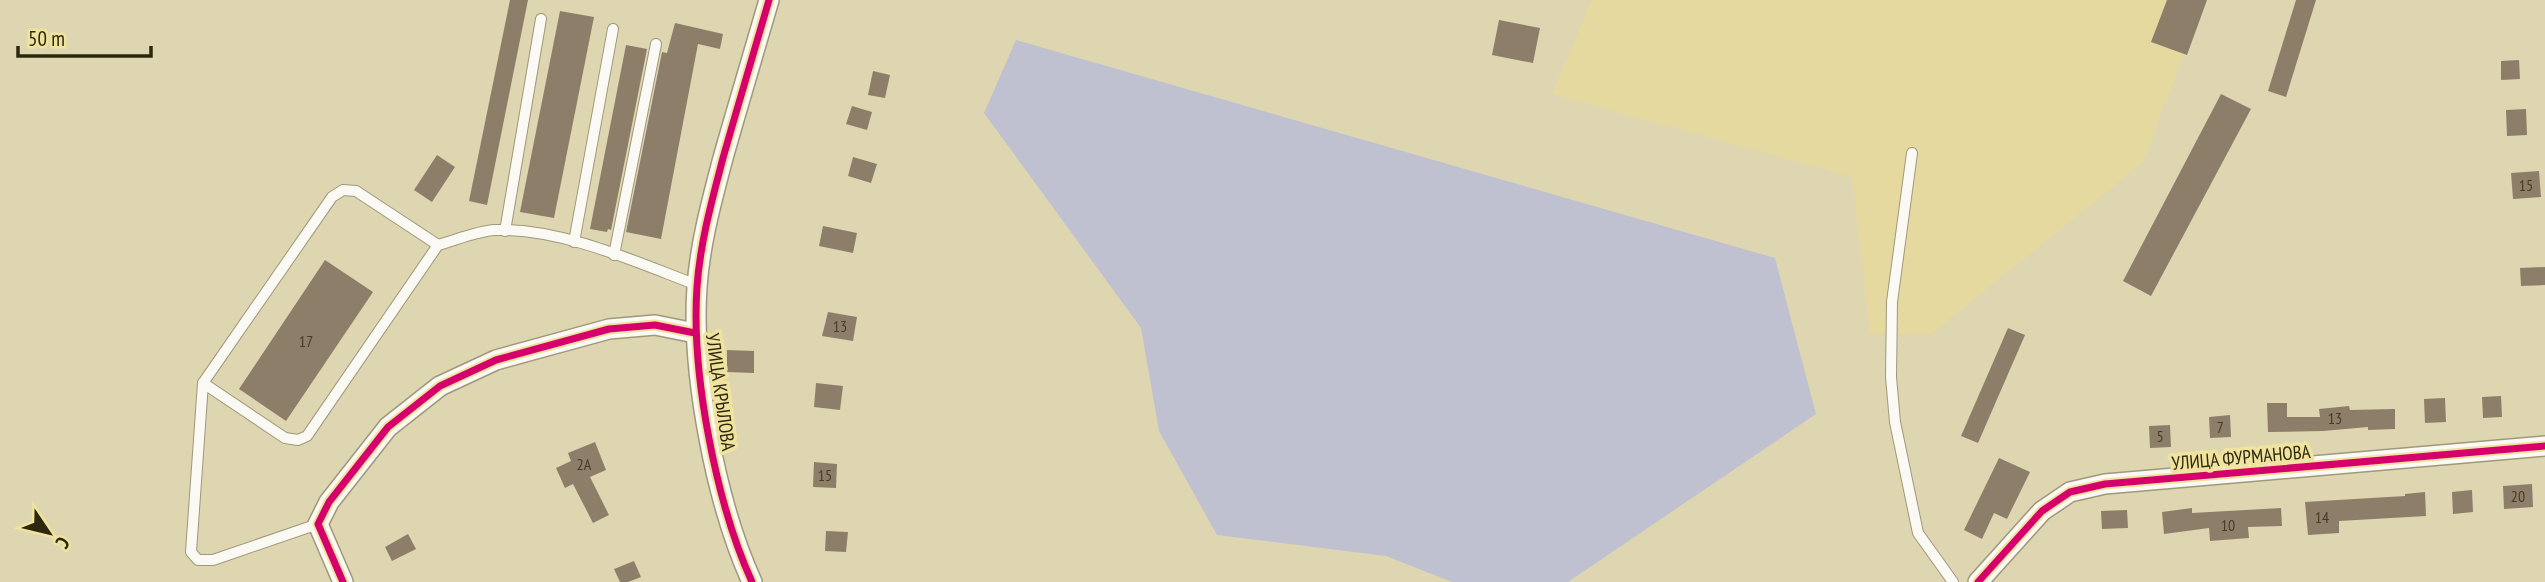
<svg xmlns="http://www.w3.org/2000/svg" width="2545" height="582" viewBox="0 0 2545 582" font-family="'PT Sans Narrow',sans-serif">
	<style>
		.built { fill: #e5d99f }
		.forest { fill: #c0c1d0 }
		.building { fill: #8d7e6a }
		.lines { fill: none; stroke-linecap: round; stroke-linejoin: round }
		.lane-casing { stroke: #9f987b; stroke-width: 12 }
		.street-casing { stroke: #9f987b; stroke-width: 22 }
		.lane { stroke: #faf9f3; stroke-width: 10 }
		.street { stroke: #faf9f3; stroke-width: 19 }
		.cycleway-casing { stroke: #f0e39f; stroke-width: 11 }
		.cycleway { stroke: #d6006c; stroke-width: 7 }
		.labels { text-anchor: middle; stroke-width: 7; stroke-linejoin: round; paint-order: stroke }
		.number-label { font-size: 16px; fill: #453e24 }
		.street-label { font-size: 19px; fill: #2d280c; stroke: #f0e39f }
	</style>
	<rect width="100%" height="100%" fill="#ded6b1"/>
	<polygon class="built" points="1592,0 2204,0 2143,162 1931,334 1870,334 1852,177 1552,94"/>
	<polygon class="forest" points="1016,40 1775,258 1816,414 1568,582 1452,582 1386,556 1217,535 1159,431 1141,328 984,113"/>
	<g class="building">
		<polygon points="510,0 528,0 487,205 469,201"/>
		<polygon points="2167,0 2207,0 2187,55 2151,42"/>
		<polygon points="2296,0 2316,0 2286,97 2268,91"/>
		<polygon points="560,11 594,17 554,218 520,212"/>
		<polygon points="1499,20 1540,28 1533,63 1492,55"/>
		<polygon points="675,23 723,34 720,49 698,44 661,239 626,232 662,52 667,53"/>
		<polygon points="626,45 647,49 611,230 608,229 607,232 590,229"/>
		<polygon points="2519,60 2520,79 2501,80 2501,61"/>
		<polygon points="873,71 890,75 885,98 868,95"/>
		<polygon points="2221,94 2251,109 2151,296 2123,281"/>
		<polygon points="852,106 872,112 867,130 846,124"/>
		<polygon points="2526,109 2527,135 2507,136 2506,110"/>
		<polygon points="437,155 455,167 432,202 414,190"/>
		<polygon points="853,157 877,164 871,183 848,176"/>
		<polygon points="2539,171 2541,197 2513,199 2511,173"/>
		<polygon points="823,226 857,233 853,253 819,246"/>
		<polygon points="325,260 373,292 286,421 239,389"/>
		<polygon points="2545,267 2545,285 2521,286 2520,268"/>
		<polygon points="828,312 857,317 853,341 822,336"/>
		<polygon points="2008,328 2025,335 1978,443 1961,436"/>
		<polygon points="727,350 754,351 754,373 727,372"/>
		<polygon points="816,383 843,386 840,410 814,407"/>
		<polygon points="2501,396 2502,417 2483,418 2482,397"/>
		<polygon points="2445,398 2446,422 2425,423 2424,399"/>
		<polygon points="2267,403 2287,403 2287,417 2320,417 2319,409 2349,406 2350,410 2395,409 2395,429 2368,430 2368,427 2323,431 2268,432"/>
		<polygon points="2230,415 2231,437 2210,438 2209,417"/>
		<polygon points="2170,425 2171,447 2150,448 2149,426"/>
		<polygon points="595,442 606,470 590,477 609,515 593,523 573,484 565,488 556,468 571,461 568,453"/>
		<polygon points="1999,458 2030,472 2007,519 1994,513 1982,539 1964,530"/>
		<polygon points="814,462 837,464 836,488 813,487"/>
		<polygon points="2532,484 2533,507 2504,509 2503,486"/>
		<polygon points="2472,490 2473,512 2453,514 2452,492"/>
		<polygon points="2425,492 2426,516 2339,521 2339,533 2308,535 2305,502 2405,496 2405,494"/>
		<polygon points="2192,508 2192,513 2281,508 2282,526 2248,527 2249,538 2210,541 2209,528 2164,534 2162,512"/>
		<polygon points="2127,510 2128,528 2102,529 2101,511"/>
		<polygon points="826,531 848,532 846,552 825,551"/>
		<polygon points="408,534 416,549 392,561 385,547"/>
		<polygon points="634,561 641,577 628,582 620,582 614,569"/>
	</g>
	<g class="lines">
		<g class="lane-casing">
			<g id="lane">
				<polyline points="1912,153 1892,302 1891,377 1895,422 1918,533 1953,582"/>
				<polyline points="505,231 541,19"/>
				<polyline points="574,242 613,29"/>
				<path d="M438,245L356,191L343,190L332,197L203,383L285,438L298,440L307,436L438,245C456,240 477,231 495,230C562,228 636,262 697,285"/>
				<polyline points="614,255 656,44"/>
				<polyline points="203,383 191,552 198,560 213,560 318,524"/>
			</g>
		</g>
		<g class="street-casing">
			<g id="street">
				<polyline points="343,582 318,524 329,502 388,427 440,386 496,360 609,329 655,325 695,333"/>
				<path d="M752,582C716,503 691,373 697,287C700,243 712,200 723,158C738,105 754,52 769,0"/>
				<polyline points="1978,582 2042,511 2070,492 2105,484 2545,446"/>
			</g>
		</g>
		<use href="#lane" class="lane"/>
		<use href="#street" class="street"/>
		<g class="cycleway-casing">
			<g id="cycleway">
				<polyline points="343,582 318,524 329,502 388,427 440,386 496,360 609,329 655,325 695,333"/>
				<path d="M752,582C716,503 691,373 697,287C700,243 712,200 723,158C738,105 754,52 769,0"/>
				<polyline points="1978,582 2042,511 2070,492 2105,484 2545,446"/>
			</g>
		</g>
		<use href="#cycleway" class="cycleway"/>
	</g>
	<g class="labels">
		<g class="number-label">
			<text x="2526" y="191">15</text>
			<text x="840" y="332">13</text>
			<text x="306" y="347">17</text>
			<text x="2335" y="424">13</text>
			<text x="2220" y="433">7</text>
			<text x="2160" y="442">5</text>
			<text x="584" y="470">2А</text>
			<text x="825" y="481">15</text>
			<text x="2518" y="502">20</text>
			<text x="2322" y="523">14</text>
			<text x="2228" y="531">10</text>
		</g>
		<g class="street-label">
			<text transform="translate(721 392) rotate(82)" y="7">УЛИЦА КРЫЛОВА</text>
			<text transform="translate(2241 457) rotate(-5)" y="7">УЛИЦА ФУРМАНОВА</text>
		</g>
	</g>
	<g transform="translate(49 533) rotate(125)" stroke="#f0e39f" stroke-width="5" paint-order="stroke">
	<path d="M0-5L12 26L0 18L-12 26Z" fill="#2d280c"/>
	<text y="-10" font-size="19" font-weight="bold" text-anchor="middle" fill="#2d280c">С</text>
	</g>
	<path d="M18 46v10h133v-10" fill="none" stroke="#2d280c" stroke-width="3.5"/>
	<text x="28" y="46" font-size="21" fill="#2d280c" stroke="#f0e39f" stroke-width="5" paint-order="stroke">50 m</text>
</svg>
